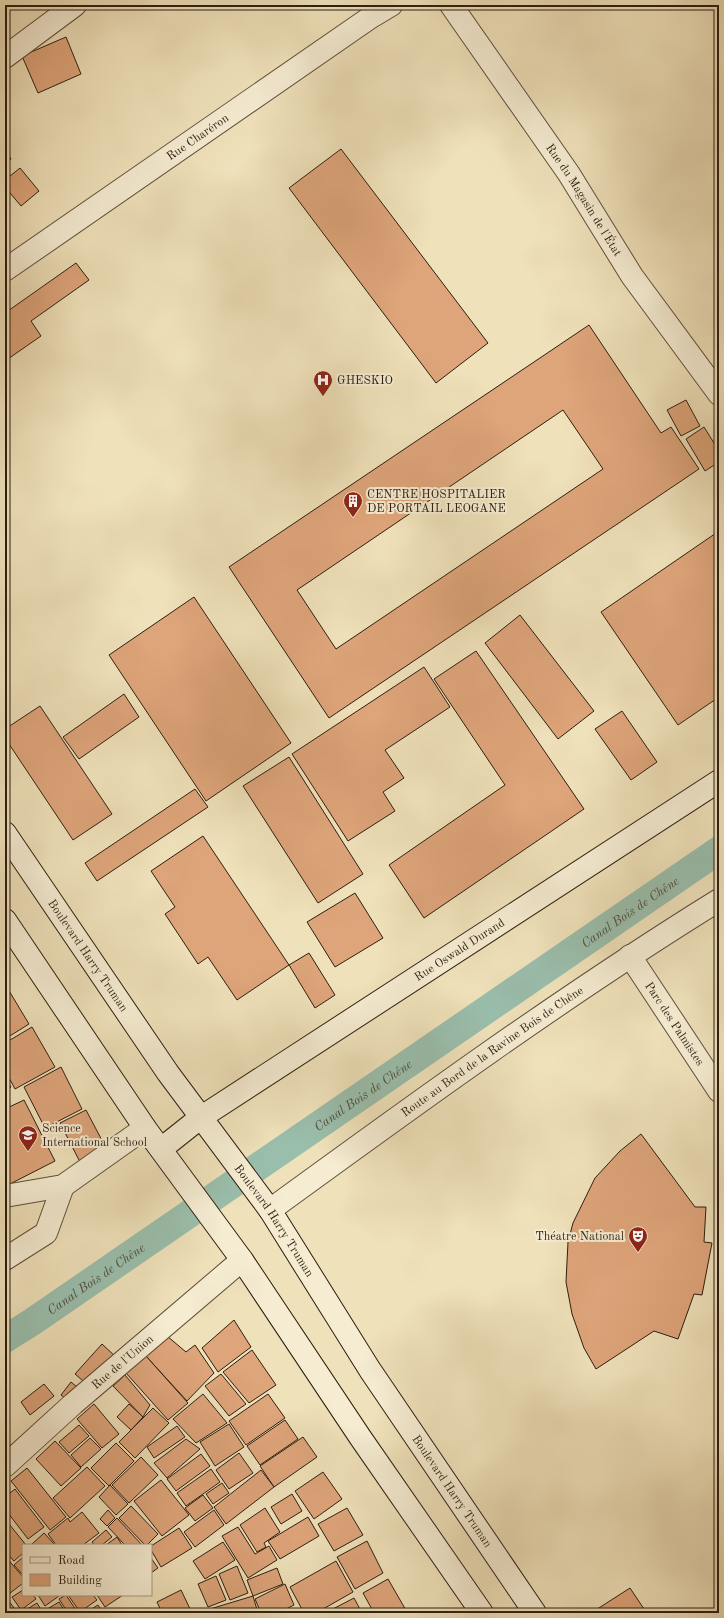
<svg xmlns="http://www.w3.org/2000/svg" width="724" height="1618" viewBox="0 0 724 1618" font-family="'Old Standard TT',serif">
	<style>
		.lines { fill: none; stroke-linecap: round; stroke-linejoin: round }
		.canal { stroke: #9abeac; stroke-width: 28 }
		.building { fill: #dea47a; stroke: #2d1e11; fill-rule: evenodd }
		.street-casing { stroke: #5e4f3b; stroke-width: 24 }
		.secondary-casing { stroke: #2d1e11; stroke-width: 24 }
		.street { stroke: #f5ecd2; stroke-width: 22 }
		.secondary { stroke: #f5ecd2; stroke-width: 22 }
		.labels { text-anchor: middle; stroke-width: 4; stroke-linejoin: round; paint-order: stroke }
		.street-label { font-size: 12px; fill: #2d1e11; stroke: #f5ecd2 }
		.poi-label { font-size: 12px; fill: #2d1e11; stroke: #f5ecd2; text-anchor: start }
		.water-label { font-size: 13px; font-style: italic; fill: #4e4e40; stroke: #f5ecd2 }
	</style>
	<rect width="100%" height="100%" fill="#efe1ba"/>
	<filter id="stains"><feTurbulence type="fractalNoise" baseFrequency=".005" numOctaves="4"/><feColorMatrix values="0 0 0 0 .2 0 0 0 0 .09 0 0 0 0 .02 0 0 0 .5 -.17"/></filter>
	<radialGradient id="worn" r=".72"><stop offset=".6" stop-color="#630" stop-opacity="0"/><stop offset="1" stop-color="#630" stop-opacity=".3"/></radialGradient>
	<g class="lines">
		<path class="canal" id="s1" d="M5,1339L32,1322L719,850"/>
	</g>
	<g class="building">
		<polygon points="66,37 81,74 38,93 22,56"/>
		<polygon points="5,149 11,159 5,163"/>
		<polygon points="341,149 488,343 436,383 289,188"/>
		<polygon points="20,168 39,191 21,206 5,187 5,180"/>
		<polygon points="76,263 89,280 31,321 41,336 5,361 5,313"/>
		<path d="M589,325L661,433L671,427L699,469L329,718L229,567ZM563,410L603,469L336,649L297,590Z"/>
		<polygon points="686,400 700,426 681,436 667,410"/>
		<polygon points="704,427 719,451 719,462 705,471 686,439"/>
		<polygon points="719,531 719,697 678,725 601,612"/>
		<polygon points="194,597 291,743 206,801 109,655"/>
		<polygon points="520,615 594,711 558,739 485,643"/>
		<polygon points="476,651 584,809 424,918 389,865 505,785 434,679"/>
		<polygon points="424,667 450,707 385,750 404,778 383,792 395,811 348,841 292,754"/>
		<polygon points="124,694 139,717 79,759 63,737"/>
		<polygon points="40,706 112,814 73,840 5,738 5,729"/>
		<polygon points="622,711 657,762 631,780 595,729"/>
		<polygon points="289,757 363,874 318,903 243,786"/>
		<polygon points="195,789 208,807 97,881 85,863"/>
		<polygon points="203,836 289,965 237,1000 208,957 198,964 165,914 175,907 151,871"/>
		<polygon points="355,893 383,938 335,967 307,922"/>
		<polygon points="309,953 335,995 315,1008 289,965"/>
		<polygon points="8,989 29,1024 5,1039 5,991"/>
		<polygon points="32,1027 55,1067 15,1089 5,1070 5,1043"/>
		<polygon points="61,1067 82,1109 45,1128 24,1087"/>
		<polygon points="5,1078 11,1087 5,1091"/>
		<polygon points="24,1100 55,1161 6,1186 5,1109"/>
		<polygon points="86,1110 106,1148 80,1162 60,1123"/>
		<polygon points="641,1134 695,1207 706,1207 704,1242 712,1243 702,1295 694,1294 678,1339 654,1331 596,1369 584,1348 572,1314 566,1282 568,1242 573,1223 595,1178 620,1151"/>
		<polygon points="234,1320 251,1347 218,1372 202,1348"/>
		<polygon points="167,1336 186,1352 195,1345 214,1373 187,1401 144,1354"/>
		<polygon points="102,1344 117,1358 90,1387 75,1374"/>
		<polygon points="252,1350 276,1385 249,1403 223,1372"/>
		<polygon points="145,1355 188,1403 168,1420 126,1373"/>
		<polygon points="221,1374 246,1404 229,1416 205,1386"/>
		<polygon points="125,1375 150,1405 143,1417 113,1386"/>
		<polygon points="71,1382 83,1392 73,1404 61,1395"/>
		<polygon points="44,1384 54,1396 30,1415 21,1402"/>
		<polygon points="203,1394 227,1423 196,1443 173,1419"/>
		<polygon points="268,1394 285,1418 246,1445 229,1421"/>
		<polygon points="94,1404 119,1434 102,1448 77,1419"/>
		<polygon points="129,1404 143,1417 131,1430 117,1417"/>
		<polygon points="153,1408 169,1423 135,1458 119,1442"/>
		<polygon points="285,1420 298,1439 260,1465 247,1446"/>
		<polygon points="229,1424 244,1447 215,1466 200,1442"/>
		<polygon points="79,1425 89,1436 69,1453 59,1442"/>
		<polygon points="177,1426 185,1437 154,1458 147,1447"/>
		<polygon points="303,1437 317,1457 274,1487 260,1466"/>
		<polygon points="90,1438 101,1449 81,1467 71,1455"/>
		<polygon points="186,1439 200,1449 167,1478 154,1463"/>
		<polygon points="55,1441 81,1468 61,1486 36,1459"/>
		<polygon points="116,1443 134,1461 109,1486 91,1468"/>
		<polygon points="239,1453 253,1473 229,1489 216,1470"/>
		<polygon points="201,1454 210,1466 176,1491 167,1479"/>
		<polygon points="141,1457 158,1475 129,1503 112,1485"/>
		<polygon points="87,1467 105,1486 70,1518 53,1498"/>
		<polygon points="27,1468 66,1517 50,1530 11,1481"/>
		<polygon points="211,1469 220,1482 186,1506 177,1493"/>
		<polygon points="261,1470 274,1487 226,1524 214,1507"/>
		<polygon points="323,1472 342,1499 314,1519 295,1491"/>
		<polygon points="161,1480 189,1515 162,1536 134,1501"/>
		<polygon points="222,1483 229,1493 213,1504 206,1494"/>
		<polygon points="110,1485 128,1504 116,1515 99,1497"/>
		<polygon points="15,1489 44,1527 28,1539 5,1509 5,1497"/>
		<polygon points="292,1494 302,1511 281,1524 271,1507"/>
		<polygon points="203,1495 213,1508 195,1521 185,1508"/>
		<polygon points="131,1506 158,1534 147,1545 145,1545 119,1518"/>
		<polygon points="265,1508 280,1532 264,1543 266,1547 257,1552 240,1525"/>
		<polygon points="347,1508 363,1535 334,1551 318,1524"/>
		<polygon points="108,1510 115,1518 107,1526 100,1519"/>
		<polygon points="214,1510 224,1525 195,1547 184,1532"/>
		<polygon points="82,1512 99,1533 83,1545 56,1545 48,1534 68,1518 70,1522"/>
		<polygon points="308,1517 319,1536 280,1559 268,1541"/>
		<polygon points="117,1518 142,1545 125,1545 108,1527"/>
		<polygon points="9,1524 26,1545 23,1545 23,1553 14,1561 5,1551 5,1527"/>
		<polygon points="238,1527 255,1554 269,1546 277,1560 248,1578 222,1536"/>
		<polygon points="179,1528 192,1548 161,1567 151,1550 151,1546"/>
		<polygon points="106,1530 112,1537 102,1545 94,1545 92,1542"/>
		<polygon points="44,1533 55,1545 31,1545"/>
		<polygon points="117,1537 122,1545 106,1545"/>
		<polygon points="367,1541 383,1573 355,1589 337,1557"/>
		<polygon points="223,1542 235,1560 205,1579 193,1561"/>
		<polygon points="5,1556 23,1577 23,1583 9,1594 5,1589"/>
		<polygon points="23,1557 23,1575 14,1565"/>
		<polygon points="151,1558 158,1568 151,1573"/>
		<polygon points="336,1561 353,1592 316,1613 304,1613 290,1587"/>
		<polygon points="237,1566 248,1593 230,1600 219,1574"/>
		<polygon points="277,1568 283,1584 253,1596 247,1580"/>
		<polygon points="216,1576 226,1600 208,1607 198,1584"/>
		<polygon points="388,1579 407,1612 405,1613 374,1613 363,1593"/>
		<polygon points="285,1584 294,1605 278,1613 261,1613 255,1599"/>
		<polygon points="630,1588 646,1612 591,1613"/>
		<polygon points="23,1590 23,1595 33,1595 36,1599 21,1610 12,1597"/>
		<polygon points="181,1590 192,1613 162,1613 157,1602"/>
		<polygon points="38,1595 58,1595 59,1596 45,1606"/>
		<polygon points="66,1595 78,1613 68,1613 59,1599"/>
		<polygon points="68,1595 93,1595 97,1600 80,1612"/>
		<polygon points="97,1595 123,1595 105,1607"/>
		<polygon points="5,1596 14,1608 8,1613 5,1613"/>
		<polygon points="253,1596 258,1613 212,1613 210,1609"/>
		<polygon points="354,1598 362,1613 330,1613 329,1611"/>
		<polygon points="59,1602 66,1613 45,1613 44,1611"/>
		<polygon points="37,1603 43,1613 22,1613 22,1612"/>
		<polygon points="98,1605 103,1613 85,1613"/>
	</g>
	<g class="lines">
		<g class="street-casing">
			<g id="street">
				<path id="s2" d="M451,5L569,174L632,276L719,394"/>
				<polyline points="5,57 75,5"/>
				<path id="s3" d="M5,270L371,17L391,5"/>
				<path id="s4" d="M630,956L719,1091"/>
				<polyline points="5,1196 63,1186 145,1128"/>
				<path id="s5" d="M270,1210C417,1103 564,996 719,900"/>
				<polyline points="5,1259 46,1233 63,1186"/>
				<path id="s6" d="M5,1466L73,1404L242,1260"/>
			</g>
		</g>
		<g class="secondary-casing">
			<g id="secondary">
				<path id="s7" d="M5,833L168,1073L270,1210L370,1370L535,1613"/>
				<polyline points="5,920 145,1128 242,1260 360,1437 482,1613"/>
				<path id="s8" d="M161,1149L200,1118L719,781"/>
			</g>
		</g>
		<use href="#street" class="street"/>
		<use href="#secondary" class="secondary"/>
	</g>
	<defs>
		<g id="hospital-pin" transform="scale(1)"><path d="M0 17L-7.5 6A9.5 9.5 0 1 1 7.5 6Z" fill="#8f2418" stroke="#f5ecd2"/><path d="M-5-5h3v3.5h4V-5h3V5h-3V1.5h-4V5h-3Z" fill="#fff"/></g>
		<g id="building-pin" transform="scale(1)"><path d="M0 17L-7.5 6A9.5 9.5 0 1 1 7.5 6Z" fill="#8f2418" stroke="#f5ecd2"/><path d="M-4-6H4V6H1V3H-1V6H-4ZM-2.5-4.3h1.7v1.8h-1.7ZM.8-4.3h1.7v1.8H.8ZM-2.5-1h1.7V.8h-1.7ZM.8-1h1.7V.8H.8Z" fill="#fff"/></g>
		<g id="school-pin" transform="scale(1)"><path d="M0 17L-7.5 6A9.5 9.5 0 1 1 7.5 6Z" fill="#8f2418" stroke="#f5ecd2"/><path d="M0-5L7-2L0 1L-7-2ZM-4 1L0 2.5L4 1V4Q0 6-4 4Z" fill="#fff"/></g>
		<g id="theatre-pin" transform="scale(1)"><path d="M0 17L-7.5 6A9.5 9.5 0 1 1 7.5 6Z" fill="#8f2418" stroke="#f5ecd2"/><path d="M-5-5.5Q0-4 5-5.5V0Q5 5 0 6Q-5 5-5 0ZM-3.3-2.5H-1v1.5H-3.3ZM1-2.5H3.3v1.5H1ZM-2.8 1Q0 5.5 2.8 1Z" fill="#fff"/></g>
	</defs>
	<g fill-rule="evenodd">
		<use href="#hospital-pin" x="323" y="380"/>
		<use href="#building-pin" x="353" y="501"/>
		<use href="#school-pin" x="28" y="1135"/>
		<use href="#theatre-pin" x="638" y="1236"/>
	</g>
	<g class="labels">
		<g class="street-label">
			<text dy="4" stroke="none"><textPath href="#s3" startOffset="234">Rue Charéron</textPath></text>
			<text dy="4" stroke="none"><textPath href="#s2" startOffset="236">Rue du Magasin de l'État</textPath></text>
			<text dy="4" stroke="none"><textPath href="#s8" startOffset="359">Rue Oswald Durand</textPath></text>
			<text dy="4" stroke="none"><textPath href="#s7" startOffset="148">Boulevard Harry Truman</textPath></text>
			<text dy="4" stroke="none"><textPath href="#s4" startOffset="81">Parc des Palmistes</textPath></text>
			<text dy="4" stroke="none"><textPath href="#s5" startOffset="273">Route au Bord de la Ravine Bois de Chêne</textPath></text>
			<text dy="4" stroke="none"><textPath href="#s7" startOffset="472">Boulevard Harry Truman</textPath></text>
			<text dy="4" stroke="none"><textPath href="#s6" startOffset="157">Rue de l'Union</textPath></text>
			<text dy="4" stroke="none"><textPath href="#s7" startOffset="796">Boulevard Harry Truman</textPath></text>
		</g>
		<g class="poi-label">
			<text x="337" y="384">GHESKIO</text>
			<text x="367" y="498">CENTRE HOSPITALIER<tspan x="367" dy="14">DE PORTAIL LEOGANE</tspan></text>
			<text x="42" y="1132">Science<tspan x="42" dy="14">International School</tspan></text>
			<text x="624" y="1240" text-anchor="end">Théatre National</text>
		</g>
		<g class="water-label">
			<text dy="5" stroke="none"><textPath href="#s1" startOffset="757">Canal Bois de Chêne</textPath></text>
			<text dy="5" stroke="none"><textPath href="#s1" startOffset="433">Canal Bois de Chêne</textPath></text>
			<text dy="5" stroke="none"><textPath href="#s1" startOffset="109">Canal Bois de Chêne</textPath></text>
		</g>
	</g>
	<rect width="724" height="1618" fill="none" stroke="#efe1ba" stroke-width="20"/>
	<rect x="6" y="6" width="712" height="1606" fill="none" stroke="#2d1e11" stroke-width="2"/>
	<rect x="10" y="10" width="704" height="1598" fill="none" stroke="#2d1e11"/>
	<rect x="22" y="1544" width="130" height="52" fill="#f5ecd2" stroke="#a59a85"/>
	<rect x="30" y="1557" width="20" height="6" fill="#f5ecd2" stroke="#a59a85"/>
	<text x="58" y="1564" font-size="12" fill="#2d1e11">Road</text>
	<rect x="30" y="1574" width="20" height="12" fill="#dea47a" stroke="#a59a85"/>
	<text x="58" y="1584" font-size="12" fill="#2d1e11">Building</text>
	<rect width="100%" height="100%" filter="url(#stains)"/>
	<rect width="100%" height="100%" fill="url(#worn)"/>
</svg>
